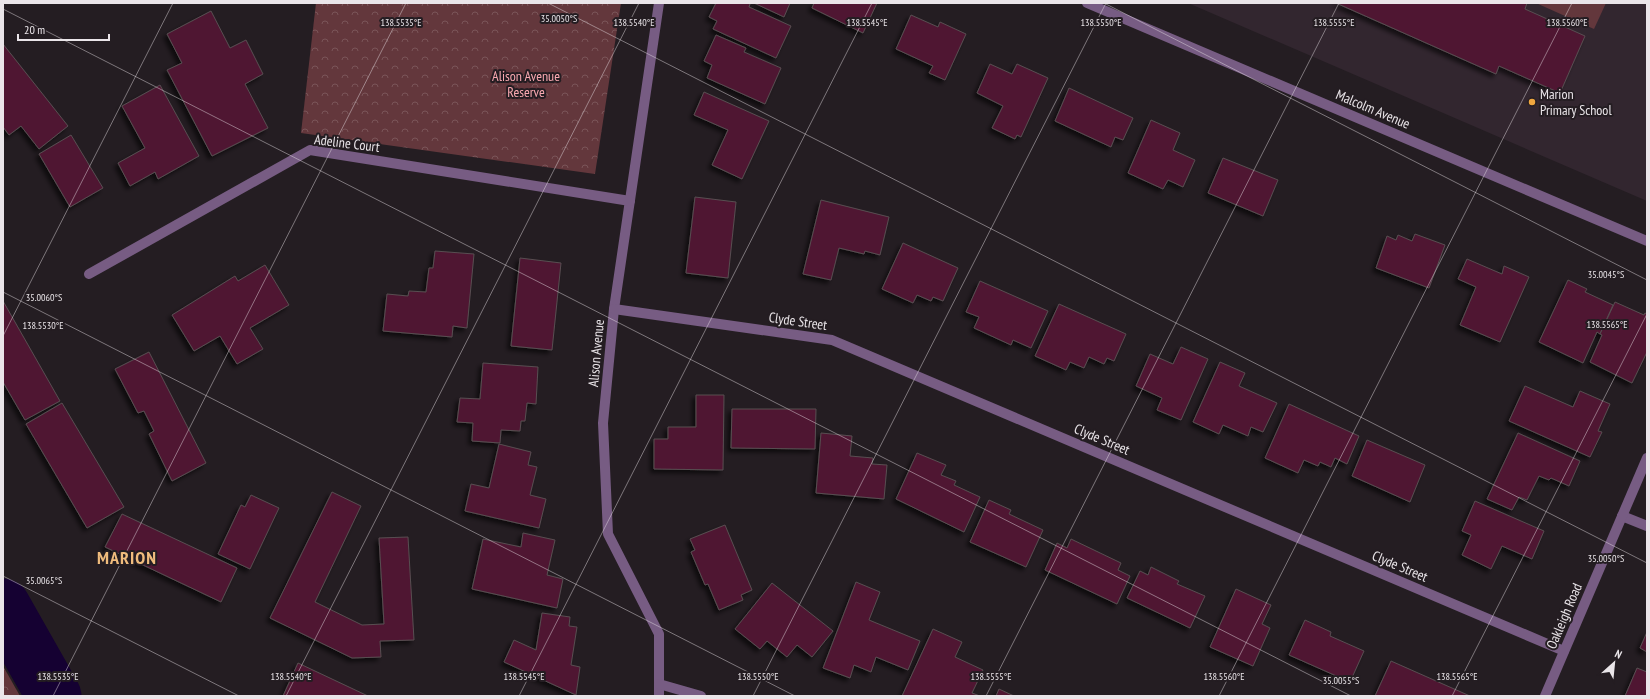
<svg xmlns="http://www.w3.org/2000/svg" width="1650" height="699" viewBox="0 0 1650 699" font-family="'PT Sans Narrow',sans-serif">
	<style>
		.built { fill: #32262f }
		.park { fill: url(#park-crowns) }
		.garden { fill: #63373c }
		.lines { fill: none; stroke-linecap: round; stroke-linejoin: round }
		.river { stroke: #150132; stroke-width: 55 }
		.building { fill: #501733; stroke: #584e51; filter: url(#shadow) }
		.minor { stroke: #775c83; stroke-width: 10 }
		.ticks { fill: none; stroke: #eae5e9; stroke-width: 1; stroke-opacity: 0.45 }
		.poi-dot { fill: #f0a63f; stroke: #241d22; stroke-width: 1.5 }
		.labels { text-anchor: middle; stroke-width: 4; stroke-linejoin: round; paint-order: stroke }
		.park-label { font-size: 14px; fill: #faa9b1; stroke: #241d22 }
		.poi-label { font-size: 14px; fill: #eae5e9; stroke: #241d22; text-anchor: start }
		.street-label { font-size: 14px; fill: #eae5e9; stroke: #241d22 }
		.district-label { font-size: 18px; font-weight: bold; letter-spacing: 1px; fill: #f0bc7d; stroke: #241d22 }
		.ticks-label { font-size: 10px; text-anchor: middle; fill: #eae5e9; stroke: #241d22; stroke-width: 4; stroke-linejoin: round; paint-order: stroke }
	</style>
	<defs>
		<pattern id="park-crowns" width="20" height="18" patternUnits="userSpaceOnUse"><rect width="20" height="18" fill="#63373c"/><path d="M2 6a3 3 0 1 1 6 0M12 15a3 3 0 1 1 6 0" fill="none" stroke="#7a5458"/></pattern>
		<filter id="shadow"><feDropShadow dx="-3.5" dy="3.5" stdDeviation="2" flood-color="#0009"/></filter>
	</defs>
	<rect width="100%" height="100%" fill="#241d22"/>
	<polygon class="built" points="1188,3 1647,3 1647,201"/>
	<g class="park">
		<polygon points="316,3 621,3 595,174 301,133"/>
		<polygon points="3,666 20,696 3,696"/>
	</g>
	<polygon class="garden" points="1536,3 1606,3 1594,29"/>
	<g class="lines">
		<polyline class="river" points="3,606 54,696"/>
	</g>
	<g class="building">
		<polygon points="716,3 748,3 750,4 749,7 791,26 776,58 713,29 717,21 709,17"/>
		<polygon points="754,3 790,3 784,17"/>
		<polygon points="814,3 877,3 863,33 812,8"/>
		<polygon points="1336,3 1527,3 1525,9 1585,36 1560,93 1499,66 1496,74"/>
		<polygon points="211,11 230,48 246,40 263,74 245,84 268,128 212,156 167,70 182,63 167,34"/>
		<polygon points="911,15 938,27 940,22 966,34 945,80 929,73 933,66 896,49"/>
		<polygon points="716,35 746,48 744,52 781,68 765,104 707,78 712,65 704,61"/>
		<polygon points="3,44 68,126 39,149 21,126 9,135 3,127"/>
		<polygon points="990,64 1012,74 1017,64 1048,78 1021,137 1017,135 1015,139 992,128 1003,106 977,93"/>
		<polygon points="160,85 199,156 158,179 155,172 130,186 118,163 145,148 122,106"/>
		<polygon points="1069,88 1133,118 1123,140 1115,137 1111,147 1055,121"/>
		<polygon points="704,92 769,121 742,179 712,165 728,130 694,115"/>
		<polygon points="1151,120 1180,133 1173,150 1195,160 1183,187 1168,180 1163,189 1128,173"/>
		<polygon points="71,135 103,188 70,207 39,154"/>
		<polygon points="1223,158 1278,180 1263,216 1208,193"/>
		<polygon points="695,197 736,202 728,278 686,273"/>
		<polygon points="821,200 889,217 880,255 865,251 864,254 839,248 831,280 803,274"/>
		<polygon points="1415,234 1445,245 1429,288 1376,268 1387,236 1396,240 1398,235 1412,241"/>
		<polygon points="903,243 958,268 943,301 933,297 931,301 917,295 913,303 882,289"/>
		<polygon points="435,251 474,254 467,328 453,326 452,337 383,331 387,294 408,296 409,291 426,292 429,268 433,268"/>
		<polygon points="520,258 561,263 552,350 511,346"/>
		<polygon points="1467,259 1502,274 1504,266 1529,277 1500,342 1460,325 1476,287 1458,279"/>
		<polygon points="265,265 289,305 250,328 263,349 237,364 220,336 194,351 172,315 235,276 238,281"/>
		<polygon points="1568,280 1587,289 1585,292 1613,305 1600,334 1597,332 1583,363 1539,342"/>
		<polygon points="980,281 1048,311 1031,348 1013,340 1011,345 974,328 979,317 966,312"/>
		<polygon points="3,301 60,401 25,420 3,382"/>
		<polygon points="1615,302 1644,315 1645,313 1647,314 1647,352 1632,383 1590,362 1602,335 1600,334"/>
		<polygon points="1059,304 1126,334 1114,361 1107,358 1104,364 1089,357 1084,368 1070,362 1066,370 1035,356"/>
		<polygon points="1181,347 1208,359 1181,420 1157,410 1162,398 1136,386 1150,354 1173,364"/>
		<polygon points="149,352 206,463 172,481 149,434 154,431 144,411 138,413 115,369"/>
		<polygon points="1220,362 1245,373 1239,386 1277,403 1263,432 1251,427 1248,436 1223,425 1219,434 1193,422"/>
		<polygon points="483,363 538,367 536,404 527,403 525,421 521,421 520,431 501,430 500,443 472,441 473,423 457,422 460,398 480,399"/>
		<polygon points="1525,386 1573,407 1580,391 1610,404 1598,431 1602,432 1590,457 1509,421"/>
		<polygon points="696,395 724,395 723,470 654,469 654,439 668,439 668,427 696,427"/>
		<polygon points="62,403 124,507 87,528 26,424"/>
		<polygon points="1289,404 1359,436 1347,464 1335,458 1331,467 1320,462 1318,466 1304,460 1298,473 1265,458"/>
		<polygon points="732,409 816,409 815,449 731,448"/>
		<polygon points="821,433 852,436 850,456 873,458 872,464 887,465 884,499 816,493"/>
		<polygon points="1518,433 1580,461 1569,486 1551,478 1549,480 1539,476 1527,500 1519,497 1512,510 1487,499"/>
		<polygon points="1367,440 1425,465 1410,502 1352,476"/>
		<polygon points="499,444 531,452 528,465 537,467 530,495 546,499 539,528 465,511 471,484 489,488"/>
		<polygon points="917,453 946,465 941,475 956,481 954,485 980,497 964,532 896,499"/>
		<polygon points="332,492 361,506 315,602 362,625 384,624 379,538 408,537 414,640 380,641 381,657 352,658 270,618"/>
		<polygon points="251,495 279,508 250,569 218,554 241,505 245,507"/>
		<polygon points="989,500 1011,510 1009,514 1043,530 1026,567 970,542"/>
		<polygon points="1475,501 1544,531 1532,559 1502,546 1491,569 1462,555 1471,535 1462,531"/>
		<polygon points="122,514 237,568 221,602 105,547"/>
		<polygon points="725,525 752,590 741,595 743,600 719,610 708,584 705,585 691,552 695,550 690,539"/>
		<polygon points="523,533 555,540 547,575 563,579 557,608 472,589 483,539 521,547"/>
		<polygon points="1071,539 1121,563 1118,570 1130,576 1117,604 1045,570 1057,543 1067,548"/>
		<polygon points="1151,567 1179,581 1177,584 1205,596 1190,628 1127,598 1140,571 1148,575"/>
		<polygon points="856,582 880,592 869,620 920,641 908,670 876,657 871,672 854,665 850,678 823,668"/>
		<polygon points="772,583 833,631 812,657 797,645 787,657 767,641 760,649 735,629"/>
		<polygon points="1236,589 1271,605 1262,624 1270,628 1253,666 1210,647"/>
		<polygon points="542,613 570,617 569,626 577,627 571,665 580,667 576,695 504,662 514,640 536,650"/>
		<polygon points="1305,620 1331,632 1330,636 1364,651 1350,682 1289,655"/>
		<polygon points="933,629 962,642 955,657 983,670 972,693 980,696 902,696"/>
		<polygon points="1647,632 1647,652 1640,648"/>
		<polygon points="1391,661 1470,696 1375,696"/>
		<polygon points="298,663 368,696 283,696"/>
		<polygon points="1637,668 1647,672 1647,696 1625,696"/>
		<polygon points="999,689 1014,696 996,696"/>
	</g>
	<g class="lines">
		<g class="minor">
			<polyline points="659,3 614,309 603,423 608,534 659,634 659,696"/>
			<polyline points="1087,3 1647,241"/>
			<polyline points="89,274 310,150 630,201"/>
			<polyline points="614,309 832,340 1564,651"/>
			<polyline points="1622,516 1647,526"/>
			<polyline points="659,684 701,696"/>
			<polyline points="1545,696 1647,458"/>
		</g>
	</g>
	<path class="ticks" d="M548,3L1647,563M1104,3L1647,280M3,9L1351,696M3,292L795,696M3,336L173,3M3,576L239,696M53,696L406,3M286,696L639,3M519,696L872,3M753,696L1106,3M986,696L1339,3M1219,696L1572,3M1452,696L1647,314"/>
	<circle class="poi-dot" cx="1532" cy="102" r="4"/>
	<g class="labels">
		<g class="park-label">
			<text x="526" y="81">Alison Avenue<tspan x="526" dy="16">Reserve</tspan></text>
		</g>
		<g class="poi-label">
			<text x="1540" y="99">Marion<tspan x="1540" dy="16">Primary School</tspan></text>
		</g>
		<g class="street-label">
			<text transform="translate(1373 109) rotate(23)" y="5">Malcolm Avenue</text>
			<text transform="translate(347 143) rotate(7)" y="5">Adeline Court</text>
			<text transform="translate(798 321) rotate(8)" y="5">Clyde Street</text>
			<text transform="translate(596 353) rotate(-85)" y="5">Alison Avenue</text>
			<text transform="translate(1102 439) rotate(23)" y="5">Clyde Street</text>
			<text transform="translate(1400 566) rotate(23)" y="5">Clyde Street</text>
			<text transform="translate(1564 616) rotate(-67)" y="5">Oakleigh Road</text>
		</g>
		<g class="district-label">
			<text x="127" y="564">MARION</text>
		</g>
	</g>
	<g class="ticks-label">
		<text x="559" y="22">35.0050°S</text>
		<text x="401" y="26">138.5535°E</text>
		<text x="634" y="26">138.5540°E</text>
		<text x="867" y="26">138.5545°E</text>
		<text x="1101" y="26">138.5550°E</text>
		<text x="1334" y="26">138.5555°E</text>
		<text x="1567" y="26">138.5560°E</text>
		<text x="1606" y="278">35.0045°S</text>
		<text x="44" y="301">35.0060°S</text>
		<text x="1607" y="328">138.5565°E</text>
		<text x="43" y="329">138.5530°E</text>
		<text x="1606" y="562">35.0050°S</text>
		<text x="44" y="584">35.0065°S</text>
		<text x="58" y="680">138.5535°E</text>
		<text x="291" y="680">138.5540°E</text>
		<text x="524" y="680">138.5545°E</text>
		<text x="758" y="680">138.5550°E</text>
		<text x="991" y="680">138.5555°E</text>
		<text x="1224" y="680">138.5560°E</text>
		<text x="1457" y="680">138.5565°E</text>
		<text x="1341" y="684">35.0055°S</text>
	</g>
	<rect width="1650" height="699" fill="none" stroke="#eae5e9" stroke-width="8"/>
	<g transform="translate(1614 663) rotate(27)" stroke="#241d22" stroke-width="3" paint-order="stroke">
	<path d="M0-3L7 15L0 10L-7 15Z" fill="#eae5e9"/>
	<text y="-6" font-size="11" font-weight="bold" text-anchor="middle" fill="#eae5e9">N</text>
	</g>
	<path d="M18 34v6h91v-6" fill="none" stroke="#eae5e9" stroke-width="2"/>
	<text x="24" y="34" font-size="12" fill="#eae5e9" stroke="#241d22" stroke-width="3" paint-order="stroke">20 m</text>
</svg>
